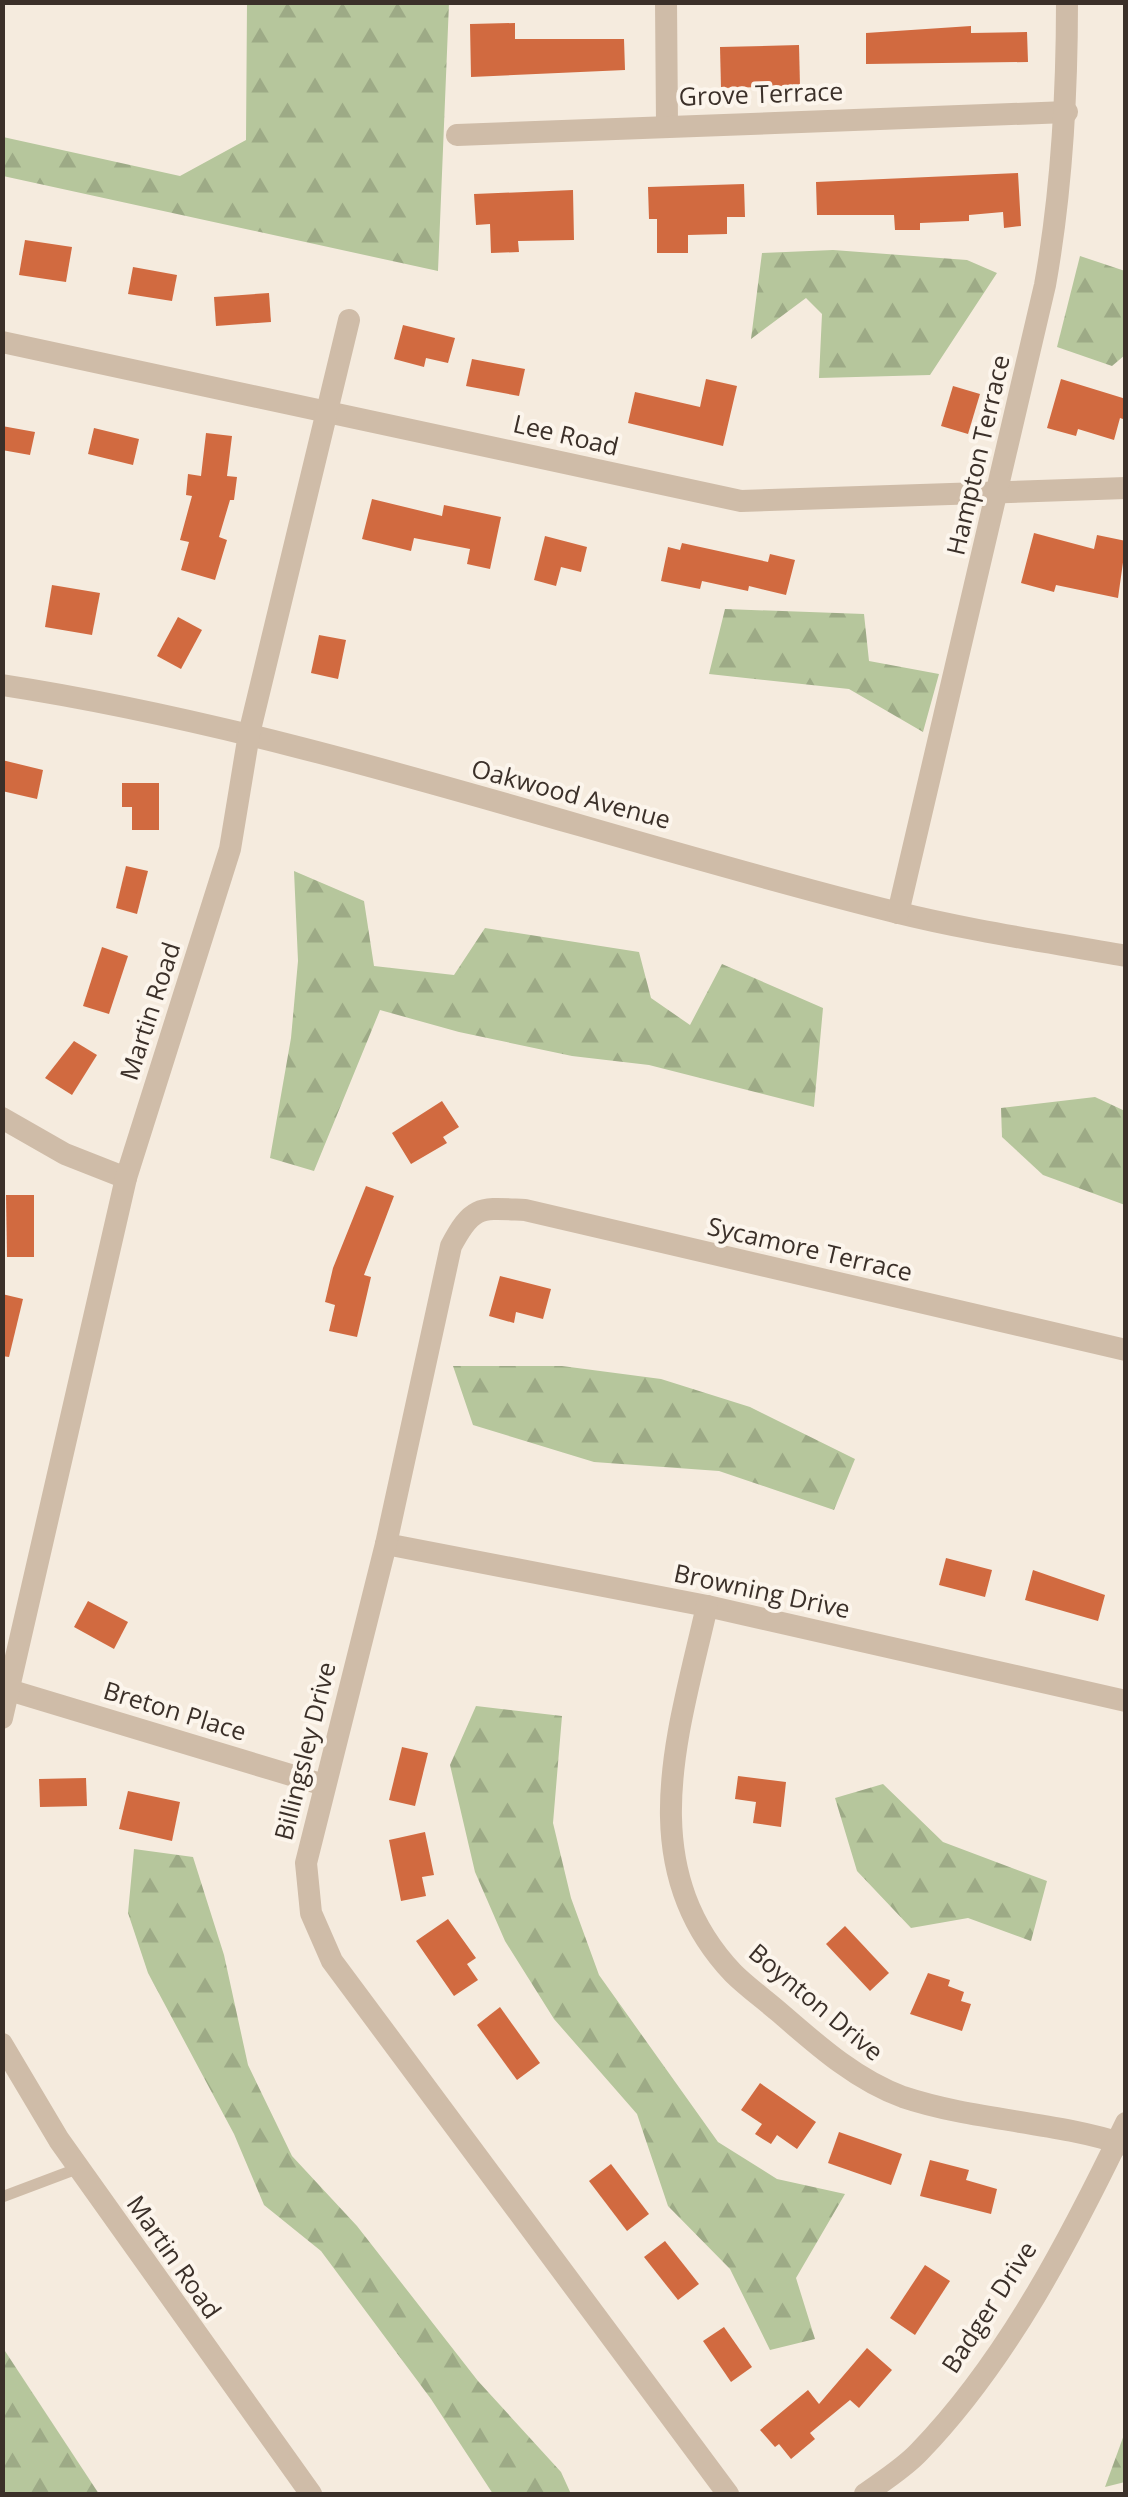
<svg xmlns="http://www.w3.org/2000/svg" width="1128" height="2497" viewBox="0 0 1128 2497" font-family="'Open Sans',sans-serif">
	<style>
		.forest { fill: url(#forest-firs) }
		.building { fill: #d16a40 }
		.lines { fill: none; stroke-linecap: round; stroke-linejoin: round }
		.service { stroke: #cfbca8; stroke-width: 11 }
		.minor { stroke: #cfbca8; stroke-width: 22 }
		.labels { text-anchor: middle; stroke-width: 8; stroke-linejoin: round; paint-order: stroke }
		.street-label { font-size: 25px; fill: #3b3029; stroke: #fcf5ec }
	</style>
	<defs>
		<pattern id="forest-firs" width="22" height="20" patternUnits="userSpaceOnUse" patternTransform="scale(2.5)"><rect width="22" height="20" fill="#b6c69c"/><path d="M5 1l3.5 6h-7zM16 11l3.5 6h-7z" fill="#9daa86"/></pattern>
	</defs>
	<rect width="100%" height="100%" fill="#f5ebde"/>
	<g class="forest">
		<polygon points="247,3 449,3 438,271 3,176 3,137 180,176 246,140"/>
		<polygon points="833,250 967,260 997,273 930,375 819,378 822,314 806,298 751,339 762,253"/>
		<polygon points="1080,256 1125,271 1125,355 1112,366 1057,347"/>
		<polygon points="725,609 864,614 869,661 939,674 923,732 849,689 709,674"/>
		<polygon points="294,871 364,901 374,966 454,975 485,928 639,952 651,998 690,1025 722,964 823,1008 814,1107 649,1065 572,1056 459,1032 380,1010 314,1171 270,1158 291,1038 298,961"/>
		<polygon points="1095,1097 1125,1111 1125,1205 1043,1175 1002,1137 1001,1108"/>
		<polygon points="562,1366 661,1379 750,1407 855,1459 834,1510 719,1471 594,1462 473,1425 453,1366"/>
		<polygon points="476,1706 562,1716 553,1823 571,1898 599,1975 718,2142 777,2179 845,2194 796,2278 815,2339 770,2350 730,2269 668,2206 637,2114 554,2019 505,1941 475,1872 450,1765"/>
		<polygon points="883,1784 943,1842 1047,1881 1031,1941 968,1918 911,1928 857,1871 835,1798"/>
		<polygon points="134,1849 193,1857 224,1955 248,2065 292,2156 357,2226 478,2381 561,2472 571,2494 493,2494 431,2399 321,2251 264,2205 234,2134 148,1973 128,1913"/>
		<polygon points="3,2348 99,2494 3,2494"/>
		<polygon points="1125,2432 1125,2482 1105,2487"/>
	</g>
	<g class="building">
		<polygon points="515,23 515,39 624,39 625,70 471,77 470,24"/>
		<polygon points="971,26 971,33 1027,32 1028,62 866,64 866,33"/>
		<polygon points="799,45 800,86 721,88 720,47"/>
		<polygon points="1018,173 1021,226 1004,228 1003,212 969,215 969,221 920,223 920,230 895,230 894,215 817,215 816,182"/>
		<polygon points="744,184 745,217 727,217 727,234 688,235 688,253 657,253 657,219 649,219 648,187"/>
		<polygon points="573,190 574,240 518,241 519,252 491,253 490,224 476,225 474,194"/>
		<polygon points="25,240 72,247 66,282 19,275"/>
		<polygon points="133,267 177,275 172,301 128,294"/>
		<polygon points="269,293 271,322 216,326 214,297"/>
		<polygon points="403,325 455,338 448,363 426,358 424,367 394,359"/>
		<polygon points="472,359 525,369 519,396 466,386"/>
		<polygon points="706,379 737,386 723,446 628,423 635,392 700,407"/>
		<polygon points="1061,379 1126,399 1126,420 1120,418 1114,440 1078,429 1076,436 1047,428"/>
		<polygon points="953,386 980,394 968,434 941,426"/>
		<polygon points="2,426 35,432 30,455 2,450"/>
		<polygon points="94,428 139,439 133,465 88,454"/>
		<polygon points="206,433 232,436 227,476 237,477 234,500 230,500 219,537 227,540 215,580 181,570 189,542 180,540 192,496 186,495 188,474 201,476"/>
		<polygon points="372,499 442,516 444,505 501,517 490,569 467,564 470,549 414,538 411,551 362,539"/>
		<polygon points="1034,533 1094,549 1097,535 1126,541 1118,598 1056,585 1054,592 1021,583"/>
		<polygon points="545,536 587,547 581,572 561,567 556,586 534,580"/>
		<polygon points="682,543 768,562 770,554 795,560 786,595 749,586 748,591 702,581 700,589 661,581 668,547 680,550"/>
		<polygon points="52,585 100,593 92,635 45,627"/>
		<polygon points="178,617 202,630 181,669 157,656"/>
		<polygon points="319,635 346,640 338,679 311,673"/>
		<polygon points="2,760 43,770 37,799 2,791"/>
		<polygon points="122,783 159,783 159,830 132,830 132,807 122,807"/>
		<polygon points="126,866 148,871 137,914 116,908"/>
		<polygon points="102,947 128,956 109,1014 83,1006"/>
		<polygon points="74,1041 97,1055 72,1095 45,1078"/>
		<polygon points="442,1101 459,1127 443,1137 447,1143 411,1164 392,1133"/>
		<polygon points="366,1186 394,1196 364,1275 371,1277 357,1337 329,1331 335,1305 325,1302 333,1268"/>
		<polygon points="6,1195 34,1195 34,1257 7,1257"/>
		<polygon points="500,1276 551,1289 543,1319 516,1312 514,1323 489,1316"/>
		<polygon points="2,1294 23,1299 9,1357 2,1356"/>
		<polygon points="946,1558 992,1570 985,1597 939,1585"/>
		<polygon points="1033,1570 1105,1595 1098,1621 1025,1600"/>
		<polygon points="88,1601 128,1622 114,1649 74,1627"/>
		<polygon points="402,1747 428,1753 415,1806 389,1800"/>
		<polygon points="738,1776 786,1782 781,1827 753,1823 756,1802 735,1799"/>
		<polygon points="86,1778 87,1806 40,1807 39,1779"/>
		<polygon points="128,1791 180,1802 172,1841 119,1829"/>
		<polygon points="425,1832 434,1875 422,1877 426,1896 401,1901 389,1840"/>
		<polygon points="448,1919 476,1958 467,1964 478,1980 454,1996 416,1941"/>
		<polygon points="845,1926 889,1973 870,1991 826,1944"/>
		<polygon points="928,1973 950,1980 948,1986 964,1992 961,2001 971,2004 962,2031 910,2014"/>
		<polygon points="500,2007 540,2063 517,2080 477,2025"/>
		<polygon points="760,2083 816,2122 797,2149 777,2135 771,2144 755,2134 762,2124 741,2110"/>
		<polygon points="839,2132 902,2154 891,2185 828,2163"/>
		<polygon points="930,2160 969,2170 966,2180 997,2189 991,2214 920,2196"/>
		<polygon points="611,2164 649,2214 627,2231 589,2181"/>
		<polygon points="665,2241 699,2284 678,2300 644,2257"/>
		<polygon points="925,2265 950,2281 915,2335 890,2318"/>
		<polygon points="724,2327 752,2367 731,2382 703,2341"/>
		<polygon points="867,2348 892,2370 859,2408 850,2400 810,2433 815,2439 791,2459 779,2444 775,2447 760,2430 808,2390 819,2404"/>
	</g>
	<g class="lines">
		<polyline class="service" points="2,2197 79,2168"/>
		<g class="minor">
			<polyline points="666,2 667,124"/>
			<polyline points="457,135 1067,112"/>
			<polyline points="2,342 741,501 1126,488"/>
			<path d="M2,685C306,732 597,838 895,912C971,931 1049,942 1126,956"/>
			<path d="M898,913L1045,285C1062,190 1067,99 1067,2"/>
			<polyline points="2,1118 65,1154 126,1178"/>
			<polyline points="386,1544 707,1606 1126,1701"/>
			<path d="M707,1606C679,1731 631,1865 733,1973C747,1987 764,1999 779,2012C817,2045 856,2080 903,2097C975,2121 1054,2121 1126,2145"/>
			<polyline points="9,1690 324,1785"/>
			<polyline points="2,1718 126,1178 230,849 249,734 349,320"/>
			<polyline points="2,2044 59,2140 311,2494"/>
			<path d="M728,2494L332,1961L311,1913L306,1863L386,1544L451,1246C473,1204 481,1208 525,1210L1126,1350"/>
			<path d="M865,2494C883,2481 904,2468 919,2452C1008,2360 1071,2237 1126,2123"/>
		</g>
	</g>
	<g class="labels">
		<g class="street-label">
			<text transform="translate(761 94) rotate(-2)" y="9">Grove Terrace</text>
			<text transform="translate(566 435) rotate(13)" y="9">Lee Road</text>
			<text transform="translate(978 455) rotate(-77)" y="9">Hampton Terrace</text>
			<text transform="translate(571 794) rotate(15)" y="9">Oakwood Avenue</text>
			<text transform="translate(150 1011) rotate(-72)" y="9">Martin Road</text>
			<text transform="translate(810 1249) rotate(13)" y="9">Sycamore Terrace</text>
			<text transform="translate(762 1591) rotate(12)" y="9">Browning Drive</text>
			<text transform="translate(175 1711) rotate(17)" y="9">Breton Place</text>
			<text transform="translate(305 1751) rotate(-76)" y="9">Billingsley Drive</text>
			<text transform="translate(816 2002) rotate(40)" y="9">Boynton Drive</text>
			<text transform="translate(174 2257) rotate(55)" y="9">Martin Road</text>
			<text transform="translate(989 2307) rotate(-57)" y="9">Badger Drive</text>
		</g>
	</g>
	<rect width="1128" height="2497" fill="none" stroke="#3b3029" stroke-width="10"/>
</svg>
